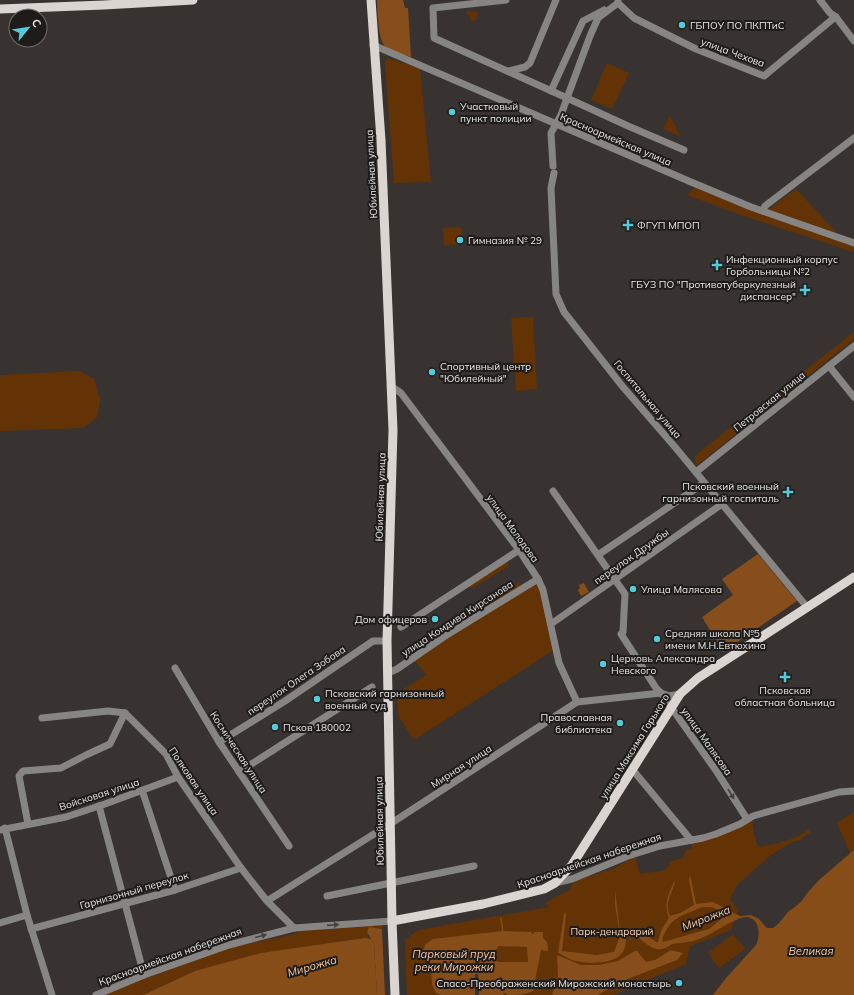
<svg xmlns="http://www.w3.org/2000/svg" width="854" height="995" viewBox="0 0 854 995" font-family="Mulish,sans-serif">
	<style>
		.green { fill: #633305 }
		.forest { fill: #874d1a }
		.water { fill: #874d19; fill-rule: evenodd }
		.pier { fill: #383330 }
		.lines { fill: none; stroke-linecap: round; stroke-linejoin: round }
		.stream { stroke: #874d19; stroke-width: 1.5 }
		.minor { stroke: #878583; stroke-width: 7 }
		.major { stroke: #dad5d1; stroke-width: 9 }
		.oneway { fill: #43413f }
		.poi-dot { fill: #53cbdb; stroke: #1e1c1a; stroke-width: 1.5 }
		.labels { text-anchor: middle; stroke-width: 4; stroke-linejoin: round; paint-order: stroke }
		.poi-label { font-size: 10px; fill: #eae6e4; stroke: #1e1c1a; text-anchor: start }
		.street-label { font-size: 10px; fill: #eae6e4; stroke: #1e1c1a }
		.park-label { font-size: 10px; fill: #fbd8be; stroke: #1e1c1a }
		.water-label { font-size: 11px; font-style: italic; fill: #fcc7a1; stroke: #1e1c1a }
	</style>
	<rect width="100%" height="100%" fill="#383330"/>
	<g class="green">
		<polygon points="467,11 477,12 476,21 470,20 470,15 467,15"/>
		<polygon points="387,58 420,68 431,182 394,183 385,64"/>
		<polygon points="607,63 629,73 612,109 591,100"/>
		<polygon points="670,115 680,136 663,129"/>
		<polygon points="696,187 854,246 854,252 741,215 687,195"/>
		<polygon points="796,189 837,233 768,210"/>
		<polygon points="461,227 462,244 444,245 443,228"/>
		<polygon points="533,317 537,389 516,391 511,318"/>
		<polygon points="854,332 854,339 696,466 695,456 730,428 769,399"/>
		<polygon points="80,371 94,379 100,399 97,417 83,428 0,431 0,375"/>
		<polygon points="505,559 509,566 471,589 468,583"/>
		<polygon points="519,582 523,588 483,612 481,605"/>
		<polygon points="536,583 541,592 554,650 414,740 399,717 396,694 426,675 415,661 441,641"/>
		<polygon points="854,812 854,850 850,853 837,823"/>
		<path d="M752,820L754,834L758,847C776,844 796,840 809,829L810,833L805,836L800,840L792,842L771,855L737,885L730,899L738,910L731,930L690,946L686,964L647,980L614,995H407L405,940L418,930L549,907L545,903L569,890L575,881L596,874L613,869L635,856L640,874L666,870L671,861L683,858L686,850L692,848L690,841Z"/>
		<polygon points="384,925 382,929 369,927 368,937 371,939 365,938 343,941 195,971 143,995 103,995 146,978 232,947 294,934 299,931"/>
		<polygon points="733,934 745,949 719,968 708,953"/>
	</g>
	<g class="forest">
		<path d="M377,0H403L405,8H408L411,57C403,54 394,52 387,48C377,41 378,12 377,0Z"/>
		<polygon points="758,554 797,601 723,652 702,617 733,595 722,579"/>
		<polygon points="369,927 382,929 385,995 377,995 374,944 367,932"/>
		<polygon points="671,950 683,953 677,960 617,983 598,995 552,995 558,977 557,955 581,965 599,965 618,961 635,951 637,951 646,962 655,960"/>
	</g>
	<g class="water">
		<polygon points="584,583 589,592 581,596 578,590 580,588 579,585"/>
		<path d="M854,850V995H713L726,978L756,945C760,937 761,919 747,917C739,916 716,931 708,935C702,938 695,941 688,942C683,943 677,943 672,944C669,946 665,949 661,949C649,951 642,936 631,936L626,938C626,943 625,950 622,953C614,965 584,964 572,960C567,958 563,955 558,953L564,915L565,912L566,914L562,951L597,955L614,952L620,936L615,904V890L620,932L622,933C636,924 645,934 656,942H658L661,931L669,918C663,904 669,893 675,880C674,891 663,903 670,916L680,913L694,905L689,880L690,874L696,904L713,902L740,916L751,915L759,919L767,928H773L779,923L788,912L800,903L809,891L819,880ZM702,907H712L724,913L720,920L709,929L663,942L662,940C670,916 681,917 702,907Z"/>
		<path d="M503,931L531,932L532,934H533L534,932H543V938C548,942 548,944 548,951L541,950L533,991C525,995 515,995 507,995L506,993H504L503,995H479L478,974H475V995H441L436,993L432,985L431,965L429,962L425,959L422,952L426,944L433,939ZM499,946L527,947L528,962H498L494,959V952Z"/>
		<polygon points="365,938 371,939 374,944 377,995 143,995 195,971 261,953"/>
	</g>
	<polygon class="pier" points="475,974 478,974 479,995 477,995 477,980 477,995 475,995"/>
	<g class="lines">
		<polyline class="stream" points="501,918 503,932"/>
		<g class="minor">
			<polyline points="506,0 433,8 434,38 567,98 561,115 551,133 553,166"/>
			<polyline points="618,0 618,3 634,18 696,49 764,76 834,18 836,17"/>
			<polyline points="820,0 830,13 836,17 854,41"/>
			<polyline points="618,3 598,18 590,36 567,98 628,126 684,150"/>
			<polyline points="373,45 691,182 751,207 854,243"/>
			<polyline points="508,71 525,67 530,63 556,0"/>
			<polyline points="551,91 583,21 604,10"/>
			<polyline points="554,173 551,188 556,294 564,312 623,387 675,447 807,607"/>
			<polyline points="763,211 765,206 854,138"/>
			<polyline points="829,366 854,397"/>
			<polyline points="392,387 401,393 519,550 538,579 543,590 559,663 577,702"/>
			<polyline points="696,472 854,346"/>
			<polyline points="553,491 625,594 623,632 621,634 656,688 661,693 717,772 747,819"/>
			<polyline points="598,555 704,483"/>
			<polyline points="551,624 722,504"/>
			<polyline points="401,627 519,550"/>
			<polyline points="175,668 219,742 289,846"/>
			<polyline points="388,673 397,669 445,636 538,579"/>
			<polyline points="42,718 108,711 125,713 166,754 178,777 241,868 267,901 294,928"/>
			<polyline points="219,742 285,701 373,641 387,641"/>
			<polyline points="632,769 691,840"/>
			<polyline points="239,772 372,687"/>
			<polyline points="142,790 175,890"/>
			<polyline points="99,806 144,975"/>
			<polyline points="28,824 19,776 23,771 61,768 86,755 110,744 125,713"/>
			<polyline points="5,828 27,915 52,995"/>
			<polyline points="0,830 66,817 105,804 178,777"/>
			<polyline points="555,883 572,879 628,856 660,846 703,838 716,834 740,824 753,816 839,792 854,791"/>
			<polyline points="327,896 474,866"/>
			<polyline points="267,901 390,824 577,702 661,693 669,696 680,694"/>
			<polyline points="0,923 27,915"/>
			<polyline points="31,929 175,890 241,868"/>
			<polyline points="96,995 144,975 229,945 294,928 392,921"/>
		</g>
		<g class="major">
			<polyline points="371,0 381,140 393,430 387,641 392,921 395,995"/>
			<polyline points="0,9 104,5 193,0"/>
			<polyline points="392,921 483,904 544,889 555,883 572,865 680,694 698,678 854,577"/>
		</g>
	</g>
	<defs><path id="oneway-solid" d="M-6-.8H1V-3.2L6.5 0L1 3.2V.8H-6Z"/></defs>
	<g class="oneway">
		<use href="#oneway-solid" transform="translate(731 794) rotate(59)"/>
		<use href="#oneway-solid" transform="translate(333 925) rotate(-4)"/>
		<use href="#oneway-solid" transform="translate(261 936) rotate(-14)"/>
	</g>
	<g class="poi-dot">
		<circle cx="682" cy="25" r="4"/>
		<circle cx="452" cy="112" r="4"/>
		<path d="M626 219h4v4h4v4h-4v4h-4v-4h-4v-4h4z"/>
		<circle cx="460" cy="240" r="4"/>
		<path d="M715 259h4v4h4v4h-4v4h-4v-4h-4v-4h4z"/>
		<path d="M803 284h4v4h4v4h-4v4h-4v-4h-4v-4h4z"/>
		<circle cx="432" cy="372" r="4"/>
		<path d="M786 486h4v4h4v4h-4v4h-4v-4h-4v-4h4z"/>
		<circle cx="633" cy="589" r="4"/>
		<circle cx="435" cy="619" r="4"/>
		<circle cx="657" cy="639" r="4"/>
		<circle cx="603" cy="664" r="4"/>
		<path d="M783 671h4v4h4v4h-4v4h-4v-4h-4v-4h4z"/>
		<circle cx="317" cy="699" r="4"/>
		<circle cx="620" cy="723" r="4"/>
		<circle cx="275" cy="727" r="4"/>
		<circle cx="679" cy="983" r="4"/>
	</g>
	<g class="labels">
		<g class="poi-label">
			<text x="690" y="29">ГБПОУ ПО ПКПТиС</text>
			<text x="460" y="110">Участковый<tspan x="460" dy="12">пункт полиции</tspan></text>
			<text x="637" y="229">ФГУП МПОП</text>
			<text x="468" y="244">Гимназия № 29</text>
			<text x="726" y="263">Инфекционный корпус<tspan x="726" dy="12">Горбольницы №2</tspan></text>
			<text x="796" y="288" text-anchor="end">ГБУЗ ПО "Противотуберкулезный<tspan x="796" dy="12">диспансер"</tspan></text>
			<text x="440" y="370">Спортивный центр<tspan x="440" dy="12">"Юбилейный"</tspan></text>
			<text x="779" y="490" text-anchor="end">Псковский военный<tspan x="779" dy="12">гарнизонный госпиталь</tspan></text>
			<text x="641" y="593">Улица Малясова</text>
			<text x="427" y="623" text-anchor="end">Дом офицеров</text>
			<text x="665" y="637">Средняя школа №5<tspan x="665" dy="12">имени М.Н.Евтюхина</tspan></text>
			<text x="611" y="662">Церковь Александра<tspan x="611" dy="12">Невского</tspan></text>
			<text x="785" y="694" text-anchor="middle">Псковская<tspan x="785" dy="12">областная больница</tspan></text>
			<text x="325" y="697">Псковский гарнизонный<tspan x="325" dy="12">военный суд</tspan></text>
			<text x="612" y="721" text-anchor="end">Православная<tspan x="612" dy="12">библиотека</tspan></text>
			<text x="283" y="731">Псков 180002</text>
			<text x="671" y="987" text-anchor="end">Спасо-Преображенский Мирожский монастырь</text>
		</g>
		<g class="street-label">
			<text transform="translate(733 52) rotate(20)" y="4">улица Чехова</text>
			<text transform="translate(616 139) rotate(23)" y="4">Красноармейская улица</text>
			<text transform="translate(371 174) rotate(-93)" y="4">Юбилейная улица</text>
			<text transform="translate(648 399) rotate(50)" y="4">Госпитальная улица</text>
			<text transform="translate(769 401) rotate(-39)" y="4">Петровская улица</text>
			<text transform="translate(380 497) rotate(-88)" y="4">Юбилейная улица</text>
			<text transform="translate(513 528) rotate(54)" y="4">улица Молодова</text>
			<text transform="translate(631 556) rotate(-35)" y="4">переулок Дружбы</text>
			<text transform="translate(457 618) rotate(-33)" y="4">улица Комдива Кирсанова</text>
			<text transform="translate(296 680) rotate(-34)" y="4">переулок Олега Зобова</text>
			<text transform="translate(707 741) rotate(55)" y="4">улица Малясова</text>
			<text transform="translate(634 746) rotate(-58)" y="4">улица Максима Горького</text>
			<text transform="translate(239 752) rotate(57)" y="4">Космическая улица</text>
			<text transform="translate(461 766) rotate(-33)" y="4">Мирная улица</text>
			<text transform="translate(194 781) rotate(56)" y="4">Полковая улица</text>
			<text transform="translate(99 794) rotate(-18)" y="4">Войсковая улица</text>
			<text transform="translate(379 821) rotate(-91)" y="4">Юбилейная улица</text>
			<text transform="translate(589 860) rotate(-19)" y="4">Красноармейская набережная</text>
			<text transform="translate(134 890) rotate(-16)" y="4">Гарнизонный переулок</text>
			<text transform="translate(170 956) rotate(-20)" y="4">Красноармейская набережная</text>
		</g>
		<g class="park-label">
			<text x="612" y="935">Парк-дендрарий</text>
		</g>
		<g class="water-label">
			<text transform="translate(706 918) rotate(-21)" y="4">Мирожка</text>
			<text x="811" y="955">Великая</text>
			<text x="454" y="958">Парковый пруд<tspan x="454" dy="13">реки Мирожки</tspan></text>
			<text transform="translate(312 966) rotate(-16)" y="4">Мирожка</text>
		</g>
	</g>
	<g transform="translate(28 28) rotate(60)"><circle r="19" fill="#1e1c1a" stroke="#706d6b"/>
	<path d="M0-3L7 15L0 10L-7 15Z" fill="#53cbdb"/>
	<text y="-6" font-size="11" font-weight="bold" text-anchor="middle" fill="#eae6e4">С</text>
	</g>
</svg>
